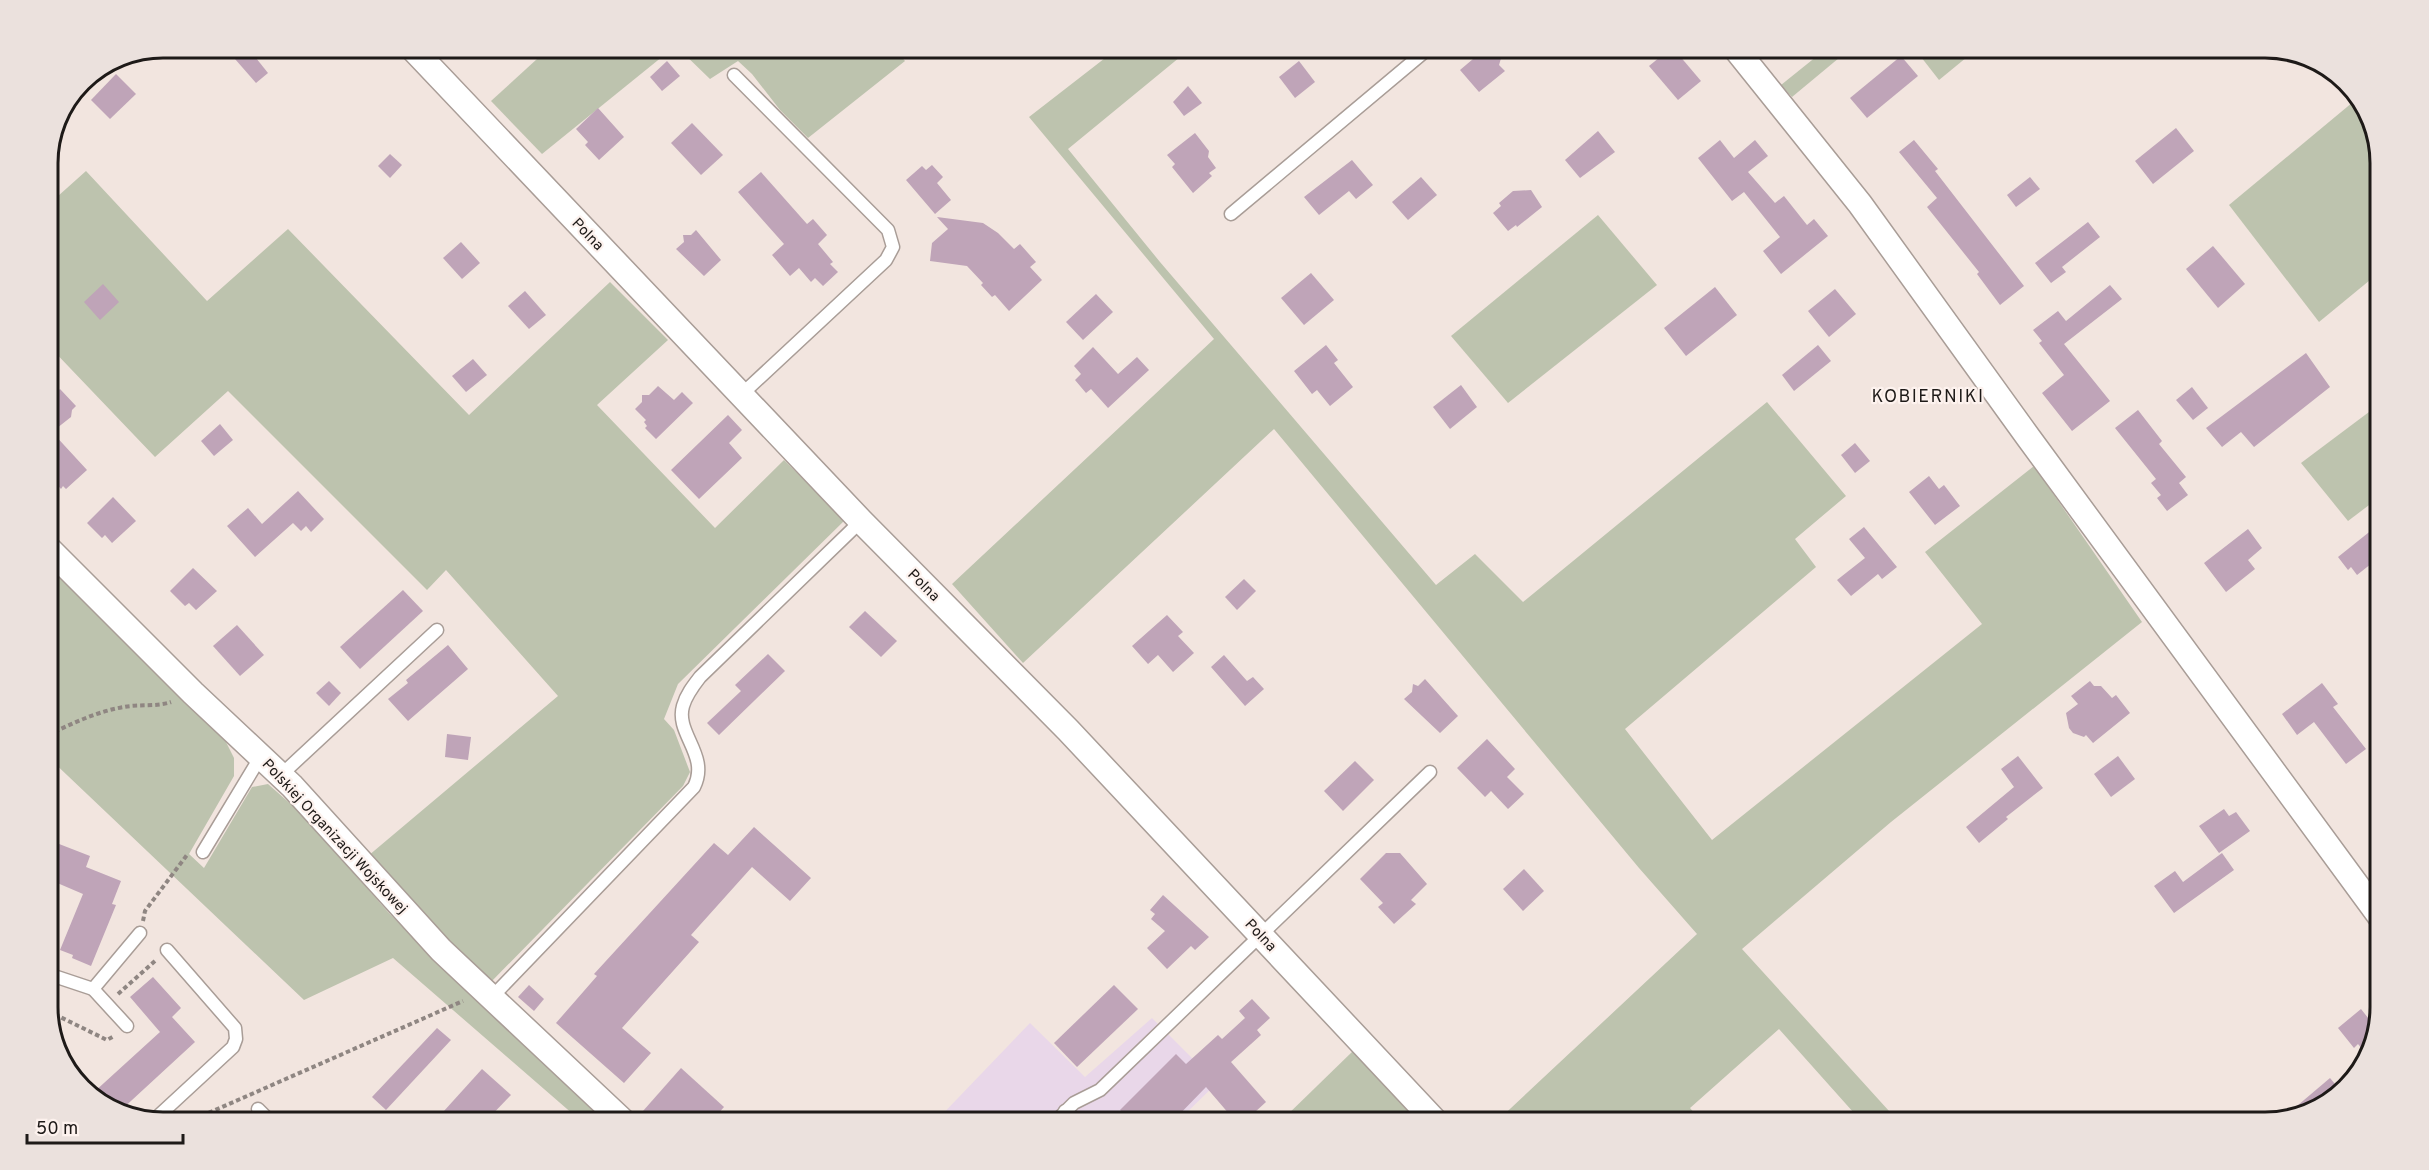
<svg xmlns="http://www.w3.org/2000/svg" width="2429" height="1170" viewBox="0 0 2429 1170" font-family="Overpass,sans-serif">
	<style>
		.commercial { fill: #e9d7e9 }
		.green { fill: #bdc3ae }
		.building { fill: #bfa4b8 }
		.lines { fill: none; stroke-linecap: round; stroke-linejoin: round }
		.lane-casing { stroke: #a99d97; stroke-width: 15 }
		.street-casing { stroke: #a99d97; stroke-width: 27 }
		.path { stroke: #8f8682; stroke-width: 4; stroke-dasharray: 4.5 3; stroke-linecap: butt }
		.lane { stroke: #fff; stroke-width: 12 }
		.street { stroke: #fff; stroke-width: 24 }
		.labels { text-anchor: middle; stroke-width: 4.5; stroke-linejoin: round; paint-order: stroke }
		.street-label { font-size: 15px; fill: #1e1a18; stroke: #fdf2ee }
		.quarter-label { font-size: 18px; letter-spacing: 1.5px; fill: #1e1a18; stroke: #fdf2ee }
		.rim { fill: none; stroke: #1e1a18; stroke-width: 3 }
	</style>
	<rect width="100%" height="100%" fill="#f2e5df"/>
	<polygon class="commercial" points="1152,1018 1217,1083 1177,1122 935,1122 1030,1023 1085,1077"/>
	<g class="green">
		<polygon points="549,48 673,48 542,154 491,101"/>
		<polygon points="678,48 894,48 905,61 808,138 780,110 752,74 738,61 710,79"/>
		<polygon points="1118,48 1191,48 1068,149 1160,262 1436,585 1475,554 1523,602 1767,402 1846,496 1795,539 1816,567 1625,729 1712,840 1982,624 1925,552 2034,466 2142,622 1891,822 1742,949 1899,1122 1862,1122 1779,1029 1690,1108 1702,1122 1496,1122 1697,934 1639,868 1274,429 1023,663 952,584 1214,339 1029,117"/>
		<polygon points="1827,48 1851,48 1792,97 1781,85"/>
		<polygon points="1914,48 1978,48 1939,80"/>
		<polygon points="2359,97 2362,100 2381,157 2381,271 2319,322 2229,205"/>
		<polygon points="86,171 207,301 288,229 469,415 610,282 668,340 597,405 715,528 784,460 845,520 678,684 664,719 674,730 690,772 683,786 490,983 456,954 368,856 558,696 446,570 427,590 228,391 155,457 48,345 48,205"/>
		<polygon points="1598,215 1657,285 1508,403 1451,336"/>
		<polygon points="2381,403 2381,496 2348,521 2301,463"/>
		<polygon points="48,562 225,740 234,758 234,776 189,854 204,868 252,787 268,784 302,814 388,912 434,959 611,1122 582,1122 393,958 304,1000 48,757"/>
		<polygon points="1353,1051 1420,1122 1280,1122"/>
	</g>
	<g class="building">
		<polygon points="248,48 268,73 256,83 235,59"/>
		<polygon points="1486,48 1491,55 1502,55 1499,65 1505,71 1479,92 1460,70"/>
		<polygon points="1671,48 1673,48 1701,81 1678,100 1649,66"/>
		<polygon points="1901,56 1918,76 1867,118 1850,98"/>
		<polygon points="667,61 680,76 662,91 650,77"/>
		<polygon points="1299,61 1315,82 1295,98 1279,77"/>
		<polygon points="116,74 136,94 110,119 91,100"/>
		<polygon points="1188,86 1202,103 1184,116 1173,102"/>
		<polygon points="598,108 624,137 599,160 585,145 588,142 576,129"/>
		<polygon points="692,123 723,155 701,175 671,143"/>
		<polygon points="2176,128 2194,151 2153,184 2135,161"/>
		<polygon points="1598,131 1615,152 1580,178 1565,160"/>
		<polygon points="1195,133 1209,151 1208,157 1216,168 1209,173 1212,176 1193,193 1172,167 1175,164 1167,155"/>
		<polygon points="1720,140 1734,158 1755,140 1768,156 1748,172 1775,203 1784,196 1807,225 1814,219 1828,236 1781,274 1763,251 1780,237 1744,192 1732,201 1698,158"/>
		<polygon points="1914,140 1938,169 1935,171 2024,286 2000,305 1977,274 1979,272 1927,207 1937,198 1899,152"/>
		<polygon points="390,154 402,165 390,178 378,166"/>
		<polygon points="1352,160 1373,185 1356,199 1349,191 1319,215 1304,197"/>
		<polygon points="932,165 943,177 937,183 951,200 935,214 906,180 922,166 926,170"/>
		<polygon points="761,172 807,224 813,219 827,235 818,244 833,262 830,264 838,272 823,286 815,278 811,282 799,268 790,276 772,255 784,244 738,192"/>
		<polygon points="1421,177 1437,195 1408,220 1392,202"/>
		<polygon points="2030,177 2040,189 2016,207 2007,195"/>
		<polygon points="1531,190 1542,207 1517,227 1516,225 1508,231 1493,213 1501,206 1499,203 1513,191"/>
		<polygon points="937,217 983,223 998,233 1014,249 1020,244 1036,262 1030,267 1042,280 1009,311 995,295 992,297 981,285 983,283 967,266 930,261 932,243 948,229"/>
		<polygon points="2088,222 2100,237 2062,267 2066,272 2051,283 2035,263"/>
		<polygon points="696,230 721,260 704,276 676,249 684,242 683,235 691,235"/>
		<polygon points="461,242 480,263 462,279 443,258"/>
		<polygon points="2213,246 2245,284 2218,308 2186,269"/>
		<polygon points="1311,273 1334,300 1304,325 1281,298"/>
		<polygon points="103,284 119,302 100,320 84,302"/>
		<polygon points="2110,285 2122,299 2064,344 2110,401 2072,431 2042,393 2064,375 2039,343 2042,341 2033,330 2058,311 2066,321"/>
		<polygon points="1715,287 1737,315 1686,356 1664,328"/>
		<polygon points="1835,289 1856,314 1829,337 1808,311"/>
		<polygon points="525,291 546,315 529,329 508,306"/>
		<polygon points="1096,294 1113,312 1083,340 1066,322"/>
		<polygon points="1326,345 1338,360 1334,363 1353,387 1330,406 1317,390 1312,394 1294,371"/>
		<polygon points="1818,345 1831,361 1794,391 1782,375"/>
		<polygon points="1093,347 1118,374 1137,357 1149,370 1108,408 1091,389 1086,393 1075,380 1081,374 1074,366"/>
		<polygon points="2306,353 2330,387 2254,447 2241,432 2222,447 2206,428"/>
		<polygon points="473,359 487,375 466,392 452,376"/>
		<polygon points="1461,385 1477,407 1450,429 1433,407"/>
		<polygon points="658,386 674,400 682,392 693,403 656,439 645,428 647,426 644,422 646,420 635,409 642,402 642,395 649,395"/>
		<polygon points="2192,387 2208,408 2193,420 2176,400"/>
		<polygon points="60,389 76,406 72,410 71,417 52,432 87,470 66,489 63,486 61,489 48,475 48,401"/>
		<polygon points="2138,410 2162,441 2159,444 2186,477 2179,483 2188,495 2167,511 2157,498 2161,495 2151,483 2156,479 2115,428"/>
		<polygon points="728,415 742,430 729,443 742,458 699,499 671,470"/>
		<polygon points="220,424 233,440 214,456 201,441"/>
		<polygon points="1855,443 1870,461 1855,473 1841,455"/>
		<polygon points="1929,476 1939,489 1944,485 1960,506 1935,525 1909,492"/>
		<polygon points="298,491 324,519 311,532 306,526 301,531 293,523 255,557 227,526 248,508 262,524"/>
		<polygon points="113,497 136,521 112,543 105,535 102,538 87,523"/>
		<polygon points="1864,527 1897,567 1882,579 1878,574 1851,596 1837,580 1865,558 1849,539"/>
		<polygon points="2248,529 2262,548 2248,560 2255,569 2226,592 2204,563"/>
		<polygon points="2373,529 2381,539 2381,556 2357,575 2351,567 2348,570 2338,557"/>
		<polygon points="193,568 217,591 196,610 189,603 185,606 170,591"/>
		<polygon points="1244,579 1256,591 1237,610 1225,597"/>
		<polygon points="403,590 423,611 360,669 340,647"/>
		<polygon points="865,611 897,641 881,657 849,627"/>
		<polygon points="1167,615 1183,632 1178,636 1194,653 1173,672 1158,655 1148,664 1132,646"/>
		<polygon points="237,625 264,655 240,676 213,646"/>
		<polygon points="448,645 468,669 408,721 388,699 408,683 406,680"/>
		<polygon points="768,654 785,671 719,735 707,723 741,691 735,685"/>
		<polygon points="1224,655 1247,681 1253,677 1264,689 1245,706 1211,667"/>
		<polygon points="1425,679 1458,716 1440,733 1404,699 1412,692 1413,684 1418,686"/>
		<polygon points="329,681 341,693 329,706 316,693"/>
		<polygon points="2090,681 2094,686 2101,686 2112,698 2116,695 2130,713 2093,743 2086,735 2084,737 2073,733 2069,728 2066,713 2078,704 2071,696"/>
		<polygon points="2322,683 2338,704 2333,707 2366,749 2346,764 2314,722 2297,735 2282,714"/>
		<polygon points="447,734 471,737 468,760 445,757"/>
		<polygon points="1487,739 1515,769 1507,777 1524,794 1508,809 1491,791 1485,797 1457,768"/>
		<polygon points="2018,756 2043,788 2006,817 2008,819 1979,843 1966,827 2014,787 2001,769"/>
		<polygon points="2118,756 2135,779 2111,797 2094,774"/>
		<polygon points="1355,761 1374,780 1343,811 1324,791"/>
		<polygon points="2224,809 2229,816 2236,812 2250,831 2219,853 2199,826"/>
		<polygon points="754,827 811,878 790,901 752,867 691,935 699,942 622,1028 651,1053 624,1083 556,1023 597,976 594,974 714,843 728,855"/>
		<polygon points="54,842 90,856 86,867 121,881 112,904 116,905 91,966 72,958 73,955 60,950 83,894 48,879 48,843 53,845"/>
		<polygon points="1386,853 1400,853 1427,884 1411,900 1416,904 1394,924 1378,907 1383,903 1360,879"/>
		<polygon points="2222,853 2234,870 2174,913 2154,886 2175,871 2183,882"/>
		<polygon points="1524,869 1544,891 1523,911 1503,889"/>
		<polygon points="1163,895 1209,937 1195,950 1191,946 1167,969 1147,948 1165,931 1151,919 1155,914 1150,910"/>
		<polygon points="153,977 181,1008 172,1017 195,1042 119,1112 113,1110 93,1093 160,1032 130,997"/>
		<polygon points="529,985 544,999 534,1011 518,997"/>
		<polygon points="1114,985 1138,1009 1077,1067 1054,1043"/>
		<polygon points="1252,999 1270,1018 1257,1030 1261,1035 1231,1062 1266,1102 1244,1122 1236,1122 1206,1087 1172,1122 1133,1122 1120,1110 1176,1054 1186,1064 1218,1035 1222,1039 1245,1018 1239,1011"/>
		<polygon points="2361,1009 2376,1028 2373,1041 2362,1049 2358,1044 2354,1048 2338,1028"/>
		<polygon points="437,1028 451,1040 386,1110 372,1097"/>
		<polygon points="681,1068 724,1107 711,1122 655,1122 643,1111"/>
		<polygon points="482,1069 511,1095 485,1122 434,1122"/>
		<polygon points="2330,1078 2340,1090 2329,1103 2285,1116"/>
	</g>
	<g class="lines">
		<g class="lane-casing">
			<g id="lane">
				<polyline points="734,75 888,230 893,247 886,260 741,395"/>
				<polyline points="1231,214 1429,48"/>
				<polyline points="281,775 437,630"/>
				<polyline points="203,852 261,756"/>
				<polyline points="48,911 50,915 48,920"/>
				<polyline points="48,974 93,989 140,933"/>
				<polyline points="93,989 127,1026"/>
				<path d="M492,997L694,787C710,755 675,734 683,706C686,695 693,686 700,677L861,521"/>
				<polyline points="258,1109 271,1122"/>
				<polyline points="1065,1111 1076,1122"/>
				<polyline points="154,1120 233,1047 236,1039 235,1028 167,950"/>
				<polyline points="1055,1122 1074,1103 1100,1090 1430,772"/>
			</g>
		</g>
		<g class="street-casing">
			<g id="street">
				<polyline points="412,48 861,521 1068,730 1436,1122"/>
				<polyline points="1735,48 1860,204 2028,437 2381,918"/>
				<polyline points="48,548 193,693 292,786 441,950 624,1122"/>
			</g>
		</g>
		<g class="path">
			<path d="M48,735C71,724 98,711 124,707C139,704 157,707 171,702"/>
			<polyline points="143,921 145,911 187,855"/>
			<polyline points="118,994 155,961"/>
			<polyline points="48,1011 107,1040 114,1036"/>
			<polyline points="188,1122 463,1001"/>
		</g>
		<use href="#lane" class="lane"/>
		<use href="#street" class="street"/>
	</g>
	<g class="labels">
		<g class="street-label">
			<text transform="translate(588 234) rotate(46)" y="5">Polna</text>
			<text transform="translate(924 585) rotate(45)" y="5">Polna</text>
			<text transform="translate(335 836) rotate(47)" y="5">Polskiej Organizacji Wojskowej</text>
			<text transform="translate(1261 935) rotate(47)" y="5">Polna</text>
		</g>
		<g class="quarter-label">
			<text x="1928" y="402">KOBIERNIKI</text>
		</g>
	</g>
	<path d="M0 0H2429V1170H0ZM163 58H2265A105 105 0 0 1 2370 163V1007A105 105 0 0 1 2265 1112H163A105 105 0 0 1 58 1007V163A105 105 0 0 1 163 58Z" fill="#ebe1dd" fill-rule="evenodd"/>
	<path class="rim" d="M163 58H2265A105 105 0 0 1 2370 163V1007A105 105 0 0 1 2265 1112H163A105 105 0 0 1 58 1007V163A105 105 0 0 1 163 58Z"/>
	<path d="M27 1134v9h156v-9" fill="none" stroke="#1e1a18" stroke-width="3"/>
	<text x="36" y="1134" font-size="18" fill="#1e1a18" stroke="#fdf2ee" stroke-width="4.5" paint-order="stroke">50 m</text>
</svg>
